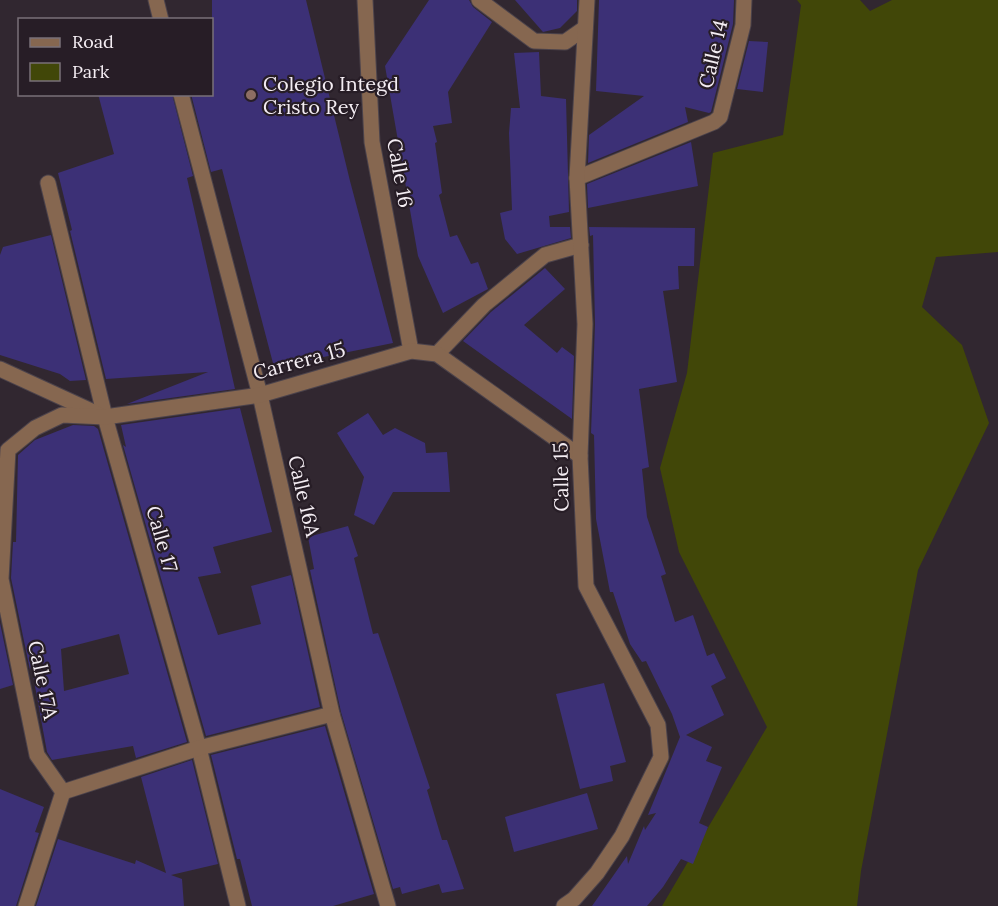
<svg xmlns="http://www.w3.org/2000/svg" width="998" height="906" viewBox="0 0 998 906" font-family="Lora,serif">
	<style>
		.green { fill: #414708 }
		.building { fill: #3c3076; fill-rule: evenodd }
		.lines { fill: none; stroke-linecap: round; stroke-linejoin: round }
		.minor-casing { stroke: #4c434b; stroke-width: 17 }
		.minor { stroke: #866750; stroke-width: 15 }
		.education-dot { fill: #8d6e63; stroke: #271d26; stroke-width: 2 }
		.labels { text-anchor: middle; stroke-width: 4.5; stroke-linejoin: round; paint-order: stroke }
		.street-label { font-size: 20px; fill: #f4edf3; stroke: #271d26 }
		.poi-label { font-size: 20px; fill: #f4edf3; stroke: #271d26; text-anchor: start }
	</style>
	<rect width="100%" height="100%" fill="#312730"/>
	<polygon class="green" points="797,0 860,0 870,11 892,0 998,0 998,252 936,257 922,307 962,345 989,423 918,570 861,871 857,906 662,906 767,727 679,552 660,468 687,373 713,153 783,135 801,5"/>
	<g class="building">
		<polygon points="212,0 306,0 350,181 393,343 274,367 222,169 211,172 191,94 212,94"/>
		<polygon points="429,0 469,0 473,7 492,22 448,92 452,123 433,126 437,142 435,143 442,193 439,195 450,237 457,235 471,264 478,262 488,289 443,313 418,256 385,66"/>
		<polygon points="515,0 577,0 577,11 560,28 543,32"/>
		<polygon points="599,0 734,0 733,24 711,112 709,113 685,107 688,122 588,163 589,135 644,96 596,91"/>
		<polygon points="749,41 768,42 763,92 737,89"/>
		<polygon points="539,52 541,96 566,99 569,212 549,216 550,227 570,227 571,238 517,254 505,239 500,213 512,210 509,133 511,108 520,108 514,53"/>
		<polygon points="98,94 172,94 193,176 187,178 235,389 127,404 208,372 106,379 70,231 72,230 58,173 114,154"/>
		<polygon points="691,142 698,186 588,208 587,184"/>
		<polygon points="589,227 695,228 694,266 678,266 679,289 663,291 677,382 639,389 649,467 642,469 647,517 666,574 661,576 675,622 693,615 707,656 714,653 726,678 711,686 724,715 686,735 712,747 706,761 722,767 699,823 708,827 693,864 681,859 663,887 647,906 592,906 627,856 628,864 644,826 645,830 656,813 648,815 680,737 672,714 646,661 642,662 630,644 613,592 610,592 596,519 594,435 591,433 595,324 593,235 590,236"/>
		<polygon points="51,235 86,380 70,381 60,374 0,355 0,255 3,247"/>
		<polygon points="545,268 565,289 524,325 557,353 562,347 574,356 572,419 463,341 491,312"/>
		<polygon points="240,408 272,532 213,547 221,573 198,577 218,635 261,624 251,586 291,575 320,707 206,736 123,445 126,447 121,425"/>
		<polygon points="368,413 383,435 395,428 425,443 426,453 447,452 450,492 393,492 374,525 354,515 364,477 337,433"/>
		<path d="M73,425L94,426L98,429L187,742L136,758L133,746L52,760L47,752L31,664L30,670L11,578L13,542H16L18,455L35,440ZM119,634L129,674L64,691L61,649Z"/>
		<polygon points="348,526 358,556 354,558 373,634 378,633 430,788 427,790 442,840 447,840 464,889 442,893 439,884 402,894 400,887 393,889 341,712 310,570 314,569 308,537"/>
		<polygon points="0,623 13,685 0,689"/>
		<polygon points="604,683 626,762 610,766 613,781 580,789 556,694"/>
		<polygon points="325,726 374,894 333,906 252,906 240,859 237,859 211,755"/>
		<polygon points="192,760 218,864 171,875 182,879 184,906 36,906 58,839 135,864 136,860 166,873 141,777"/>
		<polygon points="0,789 44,807 35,832 39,833 16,906 0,906"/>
		<polygon points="587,793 598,829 514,852 505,817"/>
	</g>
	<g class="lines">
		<g class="minor-casing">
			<g id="minor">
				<polyline points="156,0 161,20"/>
				<polyline points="365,0 372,142 411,351"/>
				<polyline points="479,0 534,41 565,42 585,28"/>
				<polyline points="181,94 260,395 332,714 388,906"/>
				<polyline points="577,178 714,122 720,117 743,25 744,0"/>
				<polyline points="48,183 105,417 199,748 238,906"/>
				<polyline points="437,354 484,305 545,255 581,245"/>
				<polyline points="0,369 98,414"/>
				<polyline points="63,792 199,748 332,714"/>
				<polyline points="26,906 63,792 37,755 1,579 8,450 35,428 62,415 105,417 260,395 411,351 437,354 580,456"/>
				<polyline points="564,906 574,899 597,873 622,836 661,757 658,725 586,586 580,456 585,324 577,178 587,0"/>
			</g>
		</g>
		<use href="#minor" class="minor"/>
	</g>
	<circle class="education-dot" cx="251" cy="95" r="6"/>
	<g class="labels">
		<g class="street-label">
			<text transform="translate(713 54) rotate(-77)" y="7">Calle 14</text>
			<text transform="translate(400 173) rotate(80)" y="7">Calle 16</text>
			<text transform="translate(299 361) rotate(-15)" y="7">Carrera 15</text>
			<text transform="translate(561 477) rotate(-91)" y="7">Calle 15</text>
			<text transform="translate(304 496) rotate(77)" y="7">Calle 16A</text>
			<text transform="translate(162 539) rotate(74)" y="7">Calle 17</text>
			<text transform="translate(43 680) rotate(78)" y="7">Calle 17A</text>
		</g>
		<g class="poi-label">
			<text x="263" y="91">Colegio Integd<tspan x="263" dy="23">Cristo Rey</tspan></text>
		</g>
	</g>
	<rect x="18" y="18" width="195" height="78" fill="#271d26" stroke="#797078" stroke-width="1.5"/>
	<rect x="30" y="38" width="30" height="9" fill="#866750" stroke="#797078" stroke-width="1.5"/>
	<text x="72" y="48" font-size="18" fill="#f4edf3">Road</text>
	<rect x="30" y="63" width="30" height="18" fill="#414708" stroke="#797078" stroke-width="1.5"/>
	<text x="72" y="78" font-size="18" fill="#f4edf3">Park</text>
</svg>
